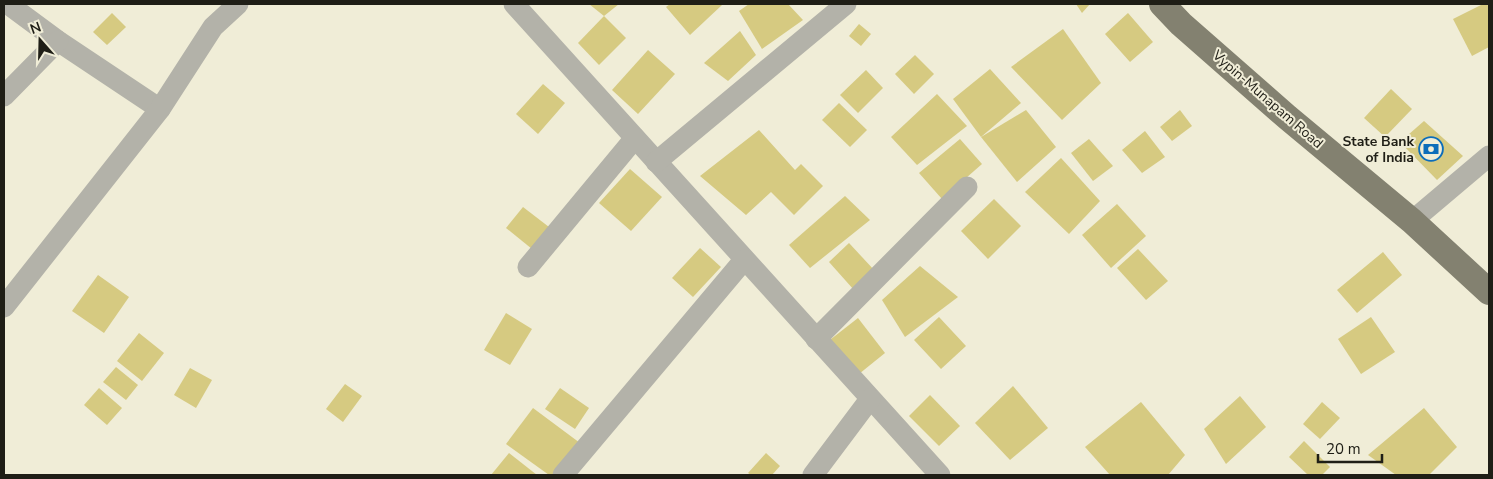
<svg xmlns="http://www.w3.org/2000/svg" width="1493" height="479" viewBox="0 0 1493 479" font-family="'Nunito Sans',sans-serif">
	<style>
		.building { fill: #d6ca81 }
		.lines { fill: none; stroke-linecap: round; stroke-linejoin: round }
		.minor { stroke: #b3b2a9; stroke-width: 21 }
		.major { stroke: #838170; stroke-width: 26 }
		.labels { text-anchor: middle; stroke-width: 4; stroke-linejoin: round; paint-order: stroke }
		.street-label { font-size: 14px; fill: #1f1e16; stroke: #f0edd7 }
		.poi-label { font-size: 14px; font-weight: bold; fill: #1f1e16; stroke: #f0edd7; text-anchor: end }
	</style>
	<rect width="100%" height="100%" fill="#f0edd7"/>
	<g class="building">
		<polygon points="589,4 619,4 604,16"/>
		<polygon points="670,4 721,4 722,5 690,35 666,7"/>
		<polygon points="749,4 788,4 803,20 762,49 739,11"/>
		<polygon points="1076,4 1090,4 1082,13"/>
		<polygon points="1483,4 1487,4 1489,7 1489,47 1472,56 1453,19"/>
		<polygon points="112,13 126,27 107,45 93,32"/>
		<polygon points="1128,13 1153,42 1130,62 1105,34"/>
		<polygon points="604,16 626,38 599,65 578,43"/>
		<polygon points="859,24 871,34 861,46 849,36"/>
		<polygon points="1063,29 1101,83 1062,120 1011,67"/>
		<polygon points="740,31 756,55 728,81 704,63"/>
		<polygon points="648,50 675,74 638,114 612,90"/>
		<polygon points="915,55 934,74 914,94 895,74"/>
		<polygon points="990,69 1021,103 981,137 953,99"/>
		<polygon points="866,70 883,88 858,113 840,95"/>
		<polygon points="543,84 565,103 538,134 516,114"/>
		<polygon points="1391,89 1412,109 1385,137 1364,118"/>
		<polygon points="937,94 967,126 917,165 891,137"/>
		<polygon points="839,103 867,130 850,147 822,120"/>
		<polygon points="1026,110 1056,147 1017,182 981,137"/>
		<polygon points="1180,110 1192,126 1172,141 1160,127"/>
		<polygon points="1424,121 1463,156 1437,180 1400,142"/>
		<polygon points="759,130 795,170 801,164 823,186 794,215 771,192 746,215 700,176"/>
		<polygon points="1145,131 1165,157 1142,173 1122,150"/>
		<polygon points="960,139 982,164 942,199 919,173"/>
		<polygon points="1089,139 1113,166 1093,181 1071,153"/>
		<polygon points="1061,158 1100,201 1069,234 1025,192"/>
		<polygon points="630,169 662,197 631,231 599,203"/>
		<polygon points="845,196 870,220 810,268 789,245"/>
		<polygon points="994,199 1021,226 988,259 961,231"/>
		<polygon points="1117,204 1146,236 1111,268 1082,235"/>
		<polygon points="523,207 549,227 532,249 506,228"/>
		<polygon points="849,243 875,271 854,290 829,262"/>
		<polygon points="700,248 721,267 693,297 672,278"/>
		<polygon points="1138,249 1168,281 1146,300 1117,268"/>
		<polygon points="1383,252 1402,275 1357,313 1337,290"/>
		<polygon points="920,266 958,297 905,337 882,300"/>
		<polygon points="98,275 129,297 104,333 72,311"/>
		<polygon points="506,313 532,329 510,365 484,350"/>
		<polygon points="939,317 966,346 941,369 914,340"/>
		<polygon points="1371,317 1395,352 1361,374 1338,339"/>
		<polygon points="858,318 885,353 854,378 826,343"/>
		<polygon points="139,333 164,353 142,381 117,361"/>
		<polygon points="116,367 138,385 126,400 103,382"/>
		<polygon points="190,368 212,380 196,408 174,395"/>
		<polygon points="345,384 362,396 343,422 326,409"/>
		<polygon points="1013,386 1048,428 1010,460 975,423"/>
		<polygon points="99,388 122,408 107,425 84,405"/>
		<polygon points="560,388 589,408 575,429 545,409"/>
		<polygon points="930,395 960,426 939,446 909,416"/>
		<polygon points="1240,396 1266,427 1226,464 1204,429"/>
		<polygon points="1141,402 1185,455 1168,475 1110,475 1085,447"/>
		<polygon points="1322,402 1340,418 1320,439 1303,424"/>
		<polygon points="533,408 580,443 556,475 549,475 506,444"/>
		<polygon points="1424,408 1457,447 1429,475 1396,475 1368,455"/>
		<polygon points="1304,441 1330,467 1322,475 1308,475 1289,457"/>
		<polygon points="509,453 537,475 491,475"/>
		<polygon points="766,453 780,466 772,475 751,475 748,473"/>
	</g>
	<g class="lines">
		<g class="minor">
			<polyline points="8,4 58,41 160,109"/>
			<polyline points="514,4 940,475"/>
			<polyline points="4,96 58,41"/>
			<polyline points="656,162 846,4"/>
			<polyline points="1412,221 1489,156"/>
			<polyline points="528,267 635,138"/>
			<polyline points="4,307 160,109 213,27 238,4"/>
			<polyline points="816,339 967,187"/>
			<polyline points="563,475 744,260"/>
			<polyline points="813,475 870,399"/>
		</g>
		<polyline class="major" points="1162,4 1181,24 1287,117 1412,221 1489,292"/>
	</g>
	<defs>
		<g id="bank-ring" transform="scale(1.25)"><circle r="9.5" fill="#f0edd7" stroke="#0c6dba" stroke-width="1.5"/><path d="M-6-4H6V4H-6ZM0-2.3a2.3 2.3 0 1 0 0 4.6a2.3 2.3 0 1 0 0-4.6Z" fill="#0c6dba"/></g>
	</defs>
	<g fill-rule="evenodd">
		<use href="#bank-ring" x="1431" y="149"/>
	</g>
	<g class="labels">
		<g class="street-label">
			<text transform="translate(1268 99) rotate(41)" y="5">Vypin-Munapam Road</text>
		</g>
		<g class="poi-label">
			<text x="1414" y="146">State Bank<tspan x="1414" dy="16">of India</tspan></text>
		</g>
	</g>
	<rect width="1493" height="479" fill="none" stroke="#1f1e16" stroke-width="10"/>
	<g transform="translate(40 40) rotate(340)" stroke="#f0edd7" stroke-width="4" paint-order="stroke">
	<path d="M0-4L9 19L0 12L-9 19Z" fill="#1f1e16"/>
	<text y="-8" font-size="14" font-weight="bold" text-anchor="middle" fill="#1f1e16">N</text>
	</g>
	<path d="M1318 454v8h64v-8" fill="none" stroke="#1f1e16" stroke-width="2.5"/>
	<text x="1326" y="454" font-size="15" fill="#1f1e16" stroke="#f0edd7" stroke-width="4" paint-order="stroke">20 m</text>
</svg>
